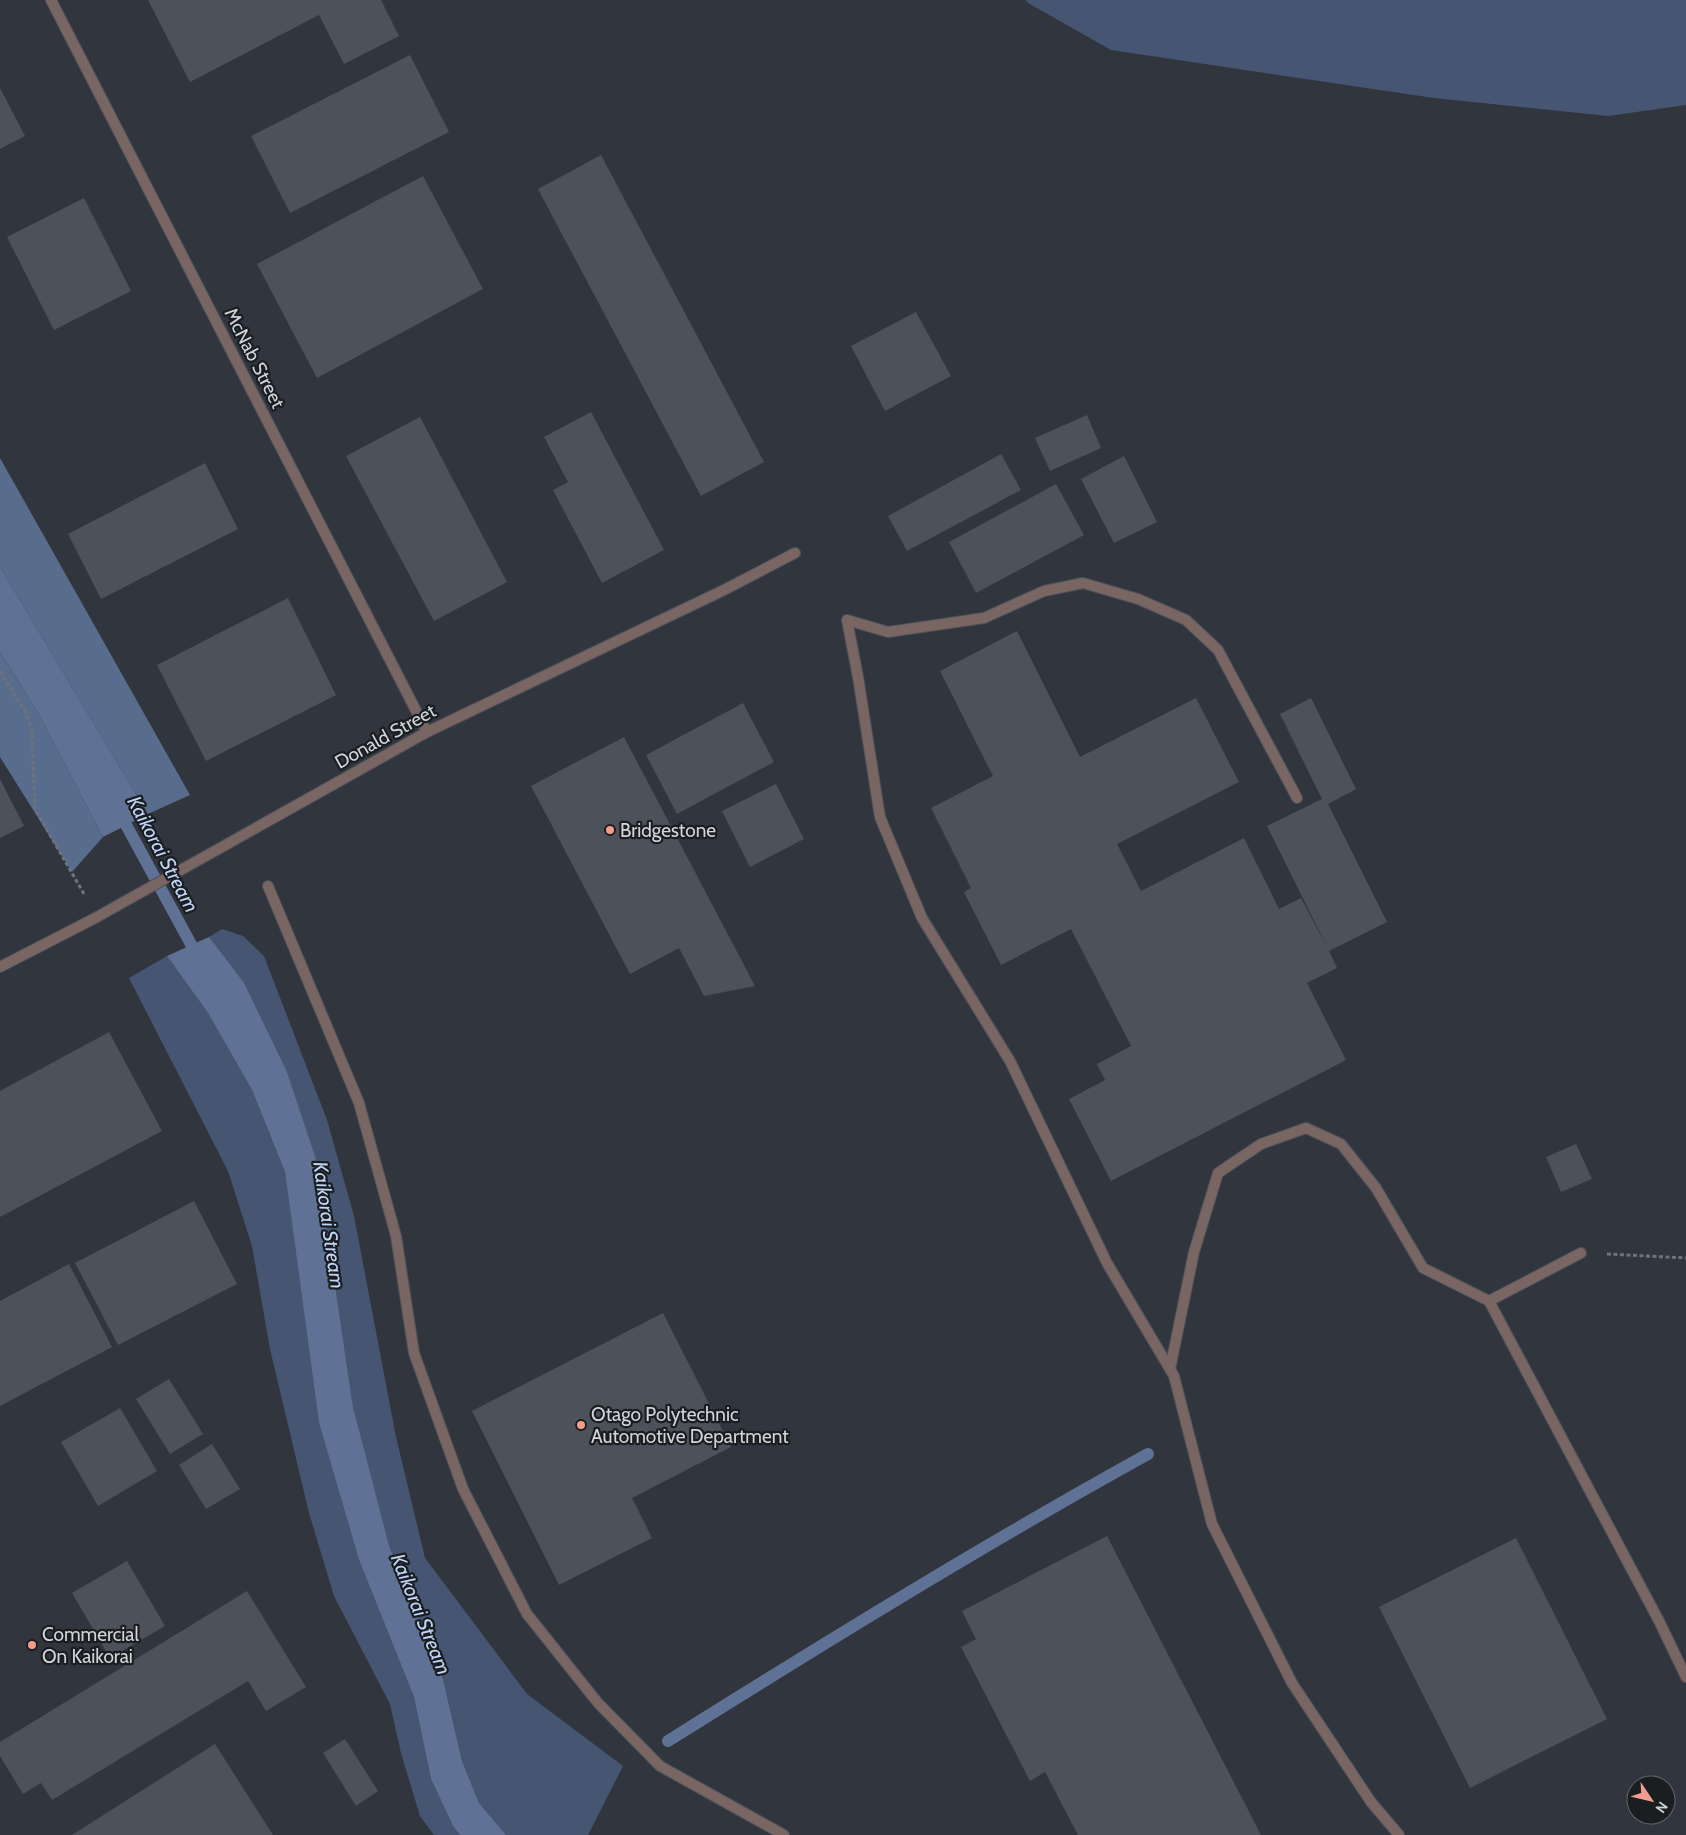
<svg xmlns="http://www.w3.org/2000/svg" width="1686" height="1835" viewBox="0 0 1686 1835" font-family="Cabin,sans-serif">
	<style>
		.green { fill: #465672 }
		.forest { fill: #586c8d }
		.water { fill: #5f7295 }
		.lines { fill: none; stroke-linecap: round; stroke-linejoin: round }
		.stream { stroke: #5f7295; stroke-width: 12 }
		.building { fill: #4c515a }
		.service-casing { stroke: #4e525a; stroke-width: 12 }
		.minor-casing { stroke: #4e525a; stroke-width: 12 }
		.path { stroke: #6e7279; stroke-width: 3; stroke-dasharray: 4 2.5; stroke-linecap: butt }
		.service { stroke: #796562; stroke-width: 10 }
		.minor { stroke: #796562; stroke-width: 10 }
		.poi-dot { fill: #f59d8d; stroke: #1b1e21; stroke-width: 2 }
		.labels { text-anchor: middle; stroke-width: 4.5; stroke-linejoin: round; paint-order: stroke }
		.street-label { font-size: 19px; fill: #d1d4d9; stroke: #1b1e21 }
		.poi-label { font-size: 19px; fill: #d1d4d9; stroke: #1b1e21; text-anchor: start }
		.water-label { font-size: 20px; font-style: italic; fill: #c1d5f8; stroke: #1b1e21 }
	</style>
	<rect width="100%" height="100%" fill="#31363e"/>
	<g class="green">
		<polygon points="1026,0 1686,0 1686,105 1608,116 1434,98 1111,50 1028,3"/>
		<polygon points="222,929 243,936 264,956 327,1120 354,1216 396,1437 425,1558 527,1694 623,1766 588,1835 506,1835 479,1803 462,1761 443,1679 387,1546 353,1407 317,1162 287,1072 209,937"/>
		<polygon points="167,956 208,1013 252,1090 285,1172 319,1423 359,1560 414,1697 431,1779 453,1826 460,1835 434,1835 420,1816 401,1753 390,1704 334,1596 309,1513 270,1349 252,1246 228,1171 129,978"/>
	</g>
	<g class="forest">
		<polygon points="0,458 190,795 148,814 0,567"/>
		<polygon points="0,652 37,711 103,837 72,872 0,757"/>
	</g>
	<g class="water">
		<polygon points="0,567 148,814 103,837 37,711 0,652"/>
		<polygon points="209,937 244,983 287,1072 317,1162 353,1407 389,1546 443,1679 462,1761 479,1803 506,1835 460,1835 453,1826 431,1779 414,1697 359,1560 319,1423 285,1172 252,1090 208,1013 167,956"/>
	</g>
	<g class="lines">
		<g class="stream">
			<polyline points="118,810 199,959"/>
			<path d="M668,1741C826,1642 985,1544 1148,1454"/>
		</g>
	</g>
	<g class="building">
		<polygon points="148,0 381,0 399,36 344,64 319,15 190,82"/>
		<polygon points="410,55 449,132 290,213 251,136"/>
		<polygon points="0,88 25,136 0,149"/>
		<polygon points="601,155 764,462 701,496 538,189"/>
		<polygon points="423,176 483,289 317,378 257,264"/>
		<polygon points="84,198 131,291 54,330 7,237"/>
		<polygon points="916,312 951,376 885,411 851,346"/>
		<polygon points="591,412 664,550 602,583 553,490 568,482 544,437"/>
		<polygon points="1087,415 1101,448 1050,471 1035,438"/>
		<polygon points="420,417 507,582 434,621 346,456"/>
		<polygon points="1001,454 1021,490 907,551 888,516"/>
		<polygon points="1124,456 1157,522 1114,543 1081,479"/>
		<polygon points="205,463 238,529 101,599 68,534"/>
		<polygon points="1056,484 1084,535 976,593 949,542"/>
		<polygon points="288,598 336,695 206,761 157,665"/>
		<polygon points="1017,631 1080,757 1196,698 1239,782 1117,844 1141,891 1244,838 1279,909 1301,898 1328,949 1267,826 1322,799 1280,714 1311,698 1356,789 1328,804 1387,922 1329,951 1337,968 1307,983 1346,1060 1111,1181 1069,1099 1105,1080 1097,1064 1131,1046 1071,929 1001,965 964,892 971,888 931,808 993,776 940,671"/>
		<polygon points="743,703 774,762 677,814 646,755"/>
		<polygon points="624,737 755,986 704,996 679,948 630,974 531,786"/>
		<polygon points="0,779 24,826 0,838"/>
		<polygon points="776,784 804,839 750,867 722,811"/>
		<polygon points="109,1032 162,1131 0,1217 0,1091"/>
		<polygon points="1576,1144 1592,1179 1561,1192 1546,1157"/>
		<polygon points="194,1201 237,1284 118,1345 75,1263"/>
		<polygon points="69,1264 112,1347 0,1406 0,1301"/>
		<polygon points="663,1313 731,1447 632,1498 652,1538 559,1585 472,1411"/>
		<polygon points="169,1379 203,1434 170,1454 136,1399"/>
		<polygon points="120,1408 157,1471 98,1506 61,1442"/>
		<polygon points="212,1444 240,1489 206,1509 179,1465"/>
		<polygon points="1107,1536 1261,1835 1078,1835 1045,1772 1030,1781 961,1647 976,1639 962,1611"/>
		<polygon points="1516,1538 1607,1719 1470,1788 1379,1607"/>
		<polygon points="127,1561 165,1626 110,1658 72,1593"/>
		<polygon points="247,1591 306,1687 266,1711 248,1681 52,1800 41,1783 23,1794 0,1756 0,1742"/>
		<polygon points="345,1739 378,1791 356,1806 323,1753"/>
		<polygon points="215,1744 273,1835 72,1835"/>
	</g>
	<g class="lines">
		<g class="service-casing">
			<g id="service">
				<polyline points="1297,798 1218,650 1186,620 1138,599 1083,583 1044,591 984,618 888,632 847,620 858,677 880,817 922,918 1010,1061 1107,1263 1174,1376 1212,1524 1292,1683 1371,1802 1399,1835"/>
				<polyline points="268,886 359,1103 396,1236 414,1353 463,1489 527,1614 598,1703 660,1766 784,1835"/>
				<polyline points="1581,1253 1489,1301 1659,1621 1686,1677"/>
				<polyline points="1170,1369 1194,1252 1218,1173 1261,1144 1306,1128 1341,1144 1376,1188 1423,1268 1489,1301"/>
			</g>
		</g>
		<g class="minor-casing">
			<g id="minor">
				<polyline points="51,0 427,732"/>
				<polyline points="0,967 97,917 427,732 724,590 795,553"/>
			</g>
		</g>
		<g class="path">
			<polyline points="0,671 26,713 32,731 35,809 84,894"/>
			<polyline points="1607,1254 1686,1258"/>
		</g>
		<use href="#service" class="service"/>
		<use href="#minor" class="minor"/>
	</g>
	<g class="poi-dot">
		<circle cx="610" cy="830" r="5"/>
		<circle cx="581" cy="1425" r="5"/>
		<circle cx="32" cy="1645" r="5"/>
	</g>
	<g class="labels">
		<g class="street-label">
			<text transform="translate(255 358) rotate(63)" y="7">McNab Street</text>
			<text transform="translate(385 736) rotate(-29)" y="7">Donald Street</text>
		</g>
		<g class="poi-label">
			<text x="620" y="837">Bridgestone</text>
			<text x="591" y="1421">Otago Polytechnic<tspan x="591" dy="22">Automotive Department</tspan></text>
			<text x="42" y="1641">Commercial<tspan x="42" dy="22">On Kaikorai</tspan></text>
		</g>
		<g class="water-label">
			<text transform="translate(163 854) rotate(62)" y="7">Kaikorai Stream</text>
			<text transform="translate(329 1225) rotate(82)" y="7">Kaikorai Stream</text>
			<text transform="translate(421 1614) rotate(68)" y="7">Kaikorai Stream</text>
		</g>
	</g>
	<g transform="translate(1651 1800) rotate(125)"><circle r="24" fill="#1b1e21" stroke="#64676b"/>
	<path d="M0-4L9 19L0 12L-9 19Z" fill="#f59d8d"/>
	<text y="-8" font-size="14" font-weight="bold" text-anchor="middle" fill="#d1d4d9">N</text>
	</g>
</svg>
